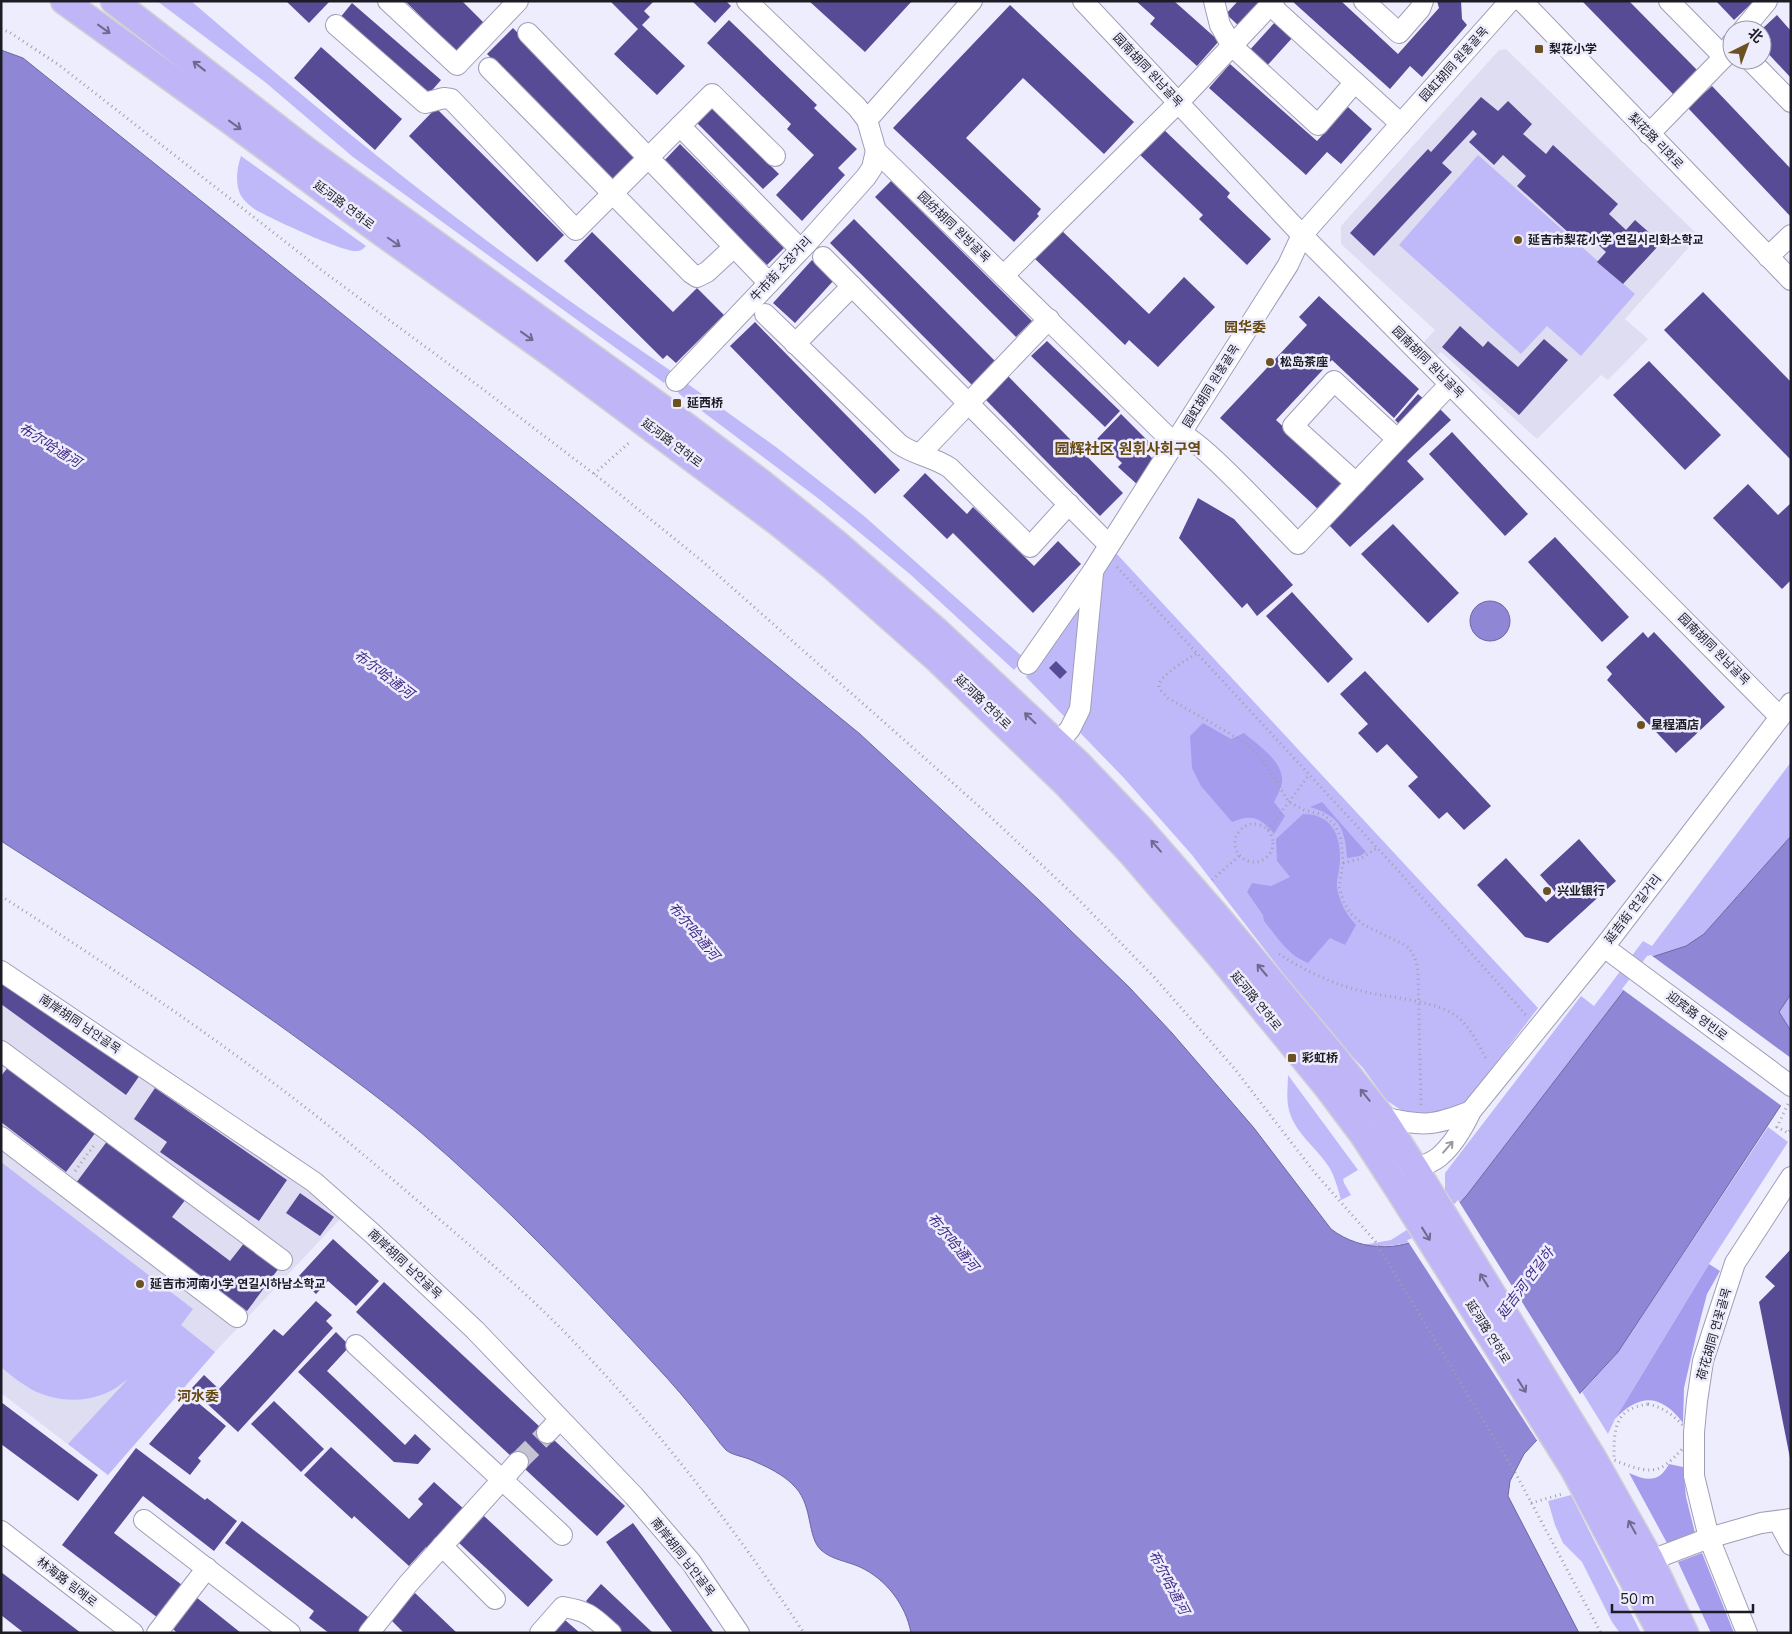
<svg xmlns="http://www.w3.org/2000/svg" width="1792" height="1634" viewBox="0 0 1792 1634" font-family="'Nunito Sans','Noto Sans SC','Noto Sans KR',sans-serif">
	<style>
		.built { fill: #dfddf1 }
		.green { fill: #c0b9f9 }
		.forest { fill: #a69cee }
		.water { fill: #9086d6; stroke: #6e66a1 }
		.pier { fill: #eeedfd }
		.building { fill: #584b96 }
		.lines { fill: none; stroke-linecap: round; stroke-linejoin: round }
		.minor-tunnel { stroke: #c4c3d2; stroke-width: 20; stroke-dasharray: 20 10; stroke-linecap: butt }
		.minor-casing { stroke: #9f9eb7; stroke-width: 22 }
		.major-casing { stroke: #d2d2d3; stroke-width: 29 }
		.path { stroke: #a09fac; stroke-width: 3; stroke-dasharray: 1 4; stroke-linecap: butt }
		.minor { stroke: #fff; stroke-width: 20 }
		.major { stroke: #c0b6f7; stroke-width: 26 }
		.oneway { stroke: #6e698e }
		.oneway2 { stroke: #99999d }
		.poi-dot { fill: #6c5123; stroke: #eeedfd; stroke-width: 2 }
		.labels { text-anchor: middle; stroke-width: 5; stroke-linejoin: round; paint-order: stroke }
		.poi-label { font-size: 12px; font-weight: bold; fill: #1d1c25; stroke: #eeedfd; text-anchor: start }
		.street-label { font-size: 12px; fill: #1d1c25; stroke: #eeedfd }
		.neighbourhood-label { font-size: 14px; font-weight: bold; fill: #664911; stroke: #eeedfd }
		.water-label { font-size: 14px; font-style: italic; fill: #402986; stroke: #eeedfd }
		.quarter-label { font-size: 15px; font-weight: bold; fill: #664911; stroke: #eeedfd }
	</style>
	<rect width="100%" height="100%" fill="#eeedfd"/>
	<g class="built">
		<polygon points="1506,49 1699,236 1625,319 1648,339 1608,380 1601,375 1537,439 1441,352 1437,356 1423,343 1435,330 1341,244 1341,226 1499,50"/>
		<polygon points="1,972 303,1182 343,1216 215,1352 108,1475 1,1393"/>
	</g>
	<g class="green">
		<path d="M157,1H191C278,76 367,150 458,219C527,272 599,322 671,371L664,383L353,157L265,82Z"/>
		<polygon points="1478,155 1635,294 1581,356 1547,326 1521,354 1399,245"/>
		<path d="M241,156L366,246C363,249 361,251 356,251C342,252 272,219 256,210C251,207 243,200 240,194C235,182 237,168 241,156Z"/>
		<polygon points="685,382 776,447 864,516 1024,658 1014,670 911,575 819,499 678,393"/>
		<polygon points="1115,552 1538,1008 1471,1096 1459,1108 1440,1116 1404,1112 1386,1100 1363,1068 1326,1029 1192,855 1123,777 1026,677"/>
		<path d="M1791,762V836L1704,934L1686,946L1649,958L1467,1195C1457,1205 1448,1218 1438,1227C1415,1245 1391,1248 1363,1245L1391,1240L1427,1217L1445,1197V1173L1581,996L1594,1006L1643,941L1652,946Z"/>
		<polygon points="1791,994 1791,1031 1779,1012"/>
		<path d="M1288,1075L1358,1170L1343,1179L1344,1183L1351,1195L1341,1200C1338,1189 1335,1177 1329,1167C1317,1148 1294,1132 1289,1110C1286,1099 1288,1086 1288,1075Z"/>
		<polygon points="1768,1127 1788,1142 1709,1264 1615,1419 1608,1434 1582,1392 1618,1352"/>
		<path d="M1,1162L193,1309L181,1325L215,1352L108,1475L68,1444L128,1379C120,1385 111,1392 101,1395C78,1404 47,1400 26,1386C18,1381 9,1374 1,1367Z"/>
		<polygon points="1571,1495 1641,1633 1620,1633 1612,1622 1582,1562 1563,1543 1555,1525 1548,1501"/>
	</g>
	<g class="forest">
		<path d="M1203,723L1231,739L1244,733C1259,746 1288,764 1281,787C1279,793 1276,798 1274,802L1285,816L1274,834C1260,817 1252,814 1232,822L1201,786L1192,768L1190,736Z"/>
		<path d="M1322,802L1366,852L1360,856L1347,858C1345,829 1340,816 1310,807Z"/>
		<path d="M1303,814C1331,814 1341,834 1340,861C1340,870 1336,879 1337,888C1340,903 1346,914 1356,925L1345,945L1330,938L1308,963C1287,955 1278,938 1264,921L1263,915L1247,892L1252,883L1271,886L1290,877L1277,861L1276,839Z"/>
		<path d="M1709,1264L1720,1271L1707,1294L1696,1336L1684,1388L1683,1423C1661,1394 1640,1393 1615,1419Z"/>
		<path d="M1669,1464L1683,1467L1686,1497L1695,1533L1667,1543L1629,1473C1647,1481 1659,1483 1669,1464Z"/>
		<polygon points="1702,1553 1734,1633 1711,1633 1678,1562"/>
	</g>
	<g class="water">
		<path d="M1,50L23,58L573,499L860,734L1038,899L1129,987L1172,1033L1254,1128L1331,1229C1362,1253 1408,1253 1438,1227C1449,1218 1457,1205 1467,1195L1649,958L1686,946L1704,934L1791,836V994L1779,1012L1791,1031V1090L1618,1352L1524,1454L1510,1481L1508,1496L1579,1633H911C906,1605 886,1579 860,1567C847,1561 832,1560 821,1550C807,1537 813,1507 796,1488C784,1474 765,1466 749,1459C741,1456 732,1455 726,1450C718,1442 711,1430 703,1421C688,1402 672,1383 655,1365C580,1284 502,1201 418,1130C385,1102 349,1076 315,1051C213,976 107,909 1,841Z"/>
		<circle cx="1490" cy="621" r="20"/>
	</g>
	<g class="pier">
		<polygon points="1651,955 1791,1058 1791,1094 1783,1107 1622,989 1647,956"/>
		<polygon points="1458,1200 1581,1396 1538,1442 1407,1240 1416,1237 1436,1225"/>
	</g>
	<g class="building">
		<polygon points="286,1 330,1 309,23"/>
		<polygon points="405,1 462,1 484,23 457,52"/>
		<polygon points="610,1 654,1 644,11 650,17 642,25 685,66 657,95 614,54 638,29"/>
		<polygon points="692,1 726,1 731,6 715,23"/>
		<polygon points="809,1 912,1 865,52"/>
		<polygon points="1136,1 1174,1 1219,41 1197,66 1150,24 1155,18"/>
		<polygon points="1238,1 1262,1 1239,26 1226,14"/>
		<polygon points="1292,1 1341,1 1398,54 1439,8 1437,1 1461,1 1462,19 1467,25 1422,77 1410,66 1390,89"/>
		<polygon points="1582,1 1629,1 1698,71 1674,95"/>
		<polygon points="1716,1 1754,1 1734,20"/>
		<polygon points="352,3 441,80 427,96 339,19"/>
		<polygon points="1010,5 1134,122 1104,154 1023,78 966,138 1041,209 1037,214 1039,216 1014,242 893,128"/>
		<polygon points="1777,15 1791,31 1791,78 1762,47 1762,29"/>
		<polygon points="729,20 817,105 814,108 857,149 838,168 845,175 802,221 776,195 814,155 787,129 791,124 707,43"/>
		<polygon points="1276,21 1293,37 1264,69 1247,53"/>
		<polygon points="513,28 642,160 616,185 487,54"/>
		<polygon points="321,47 402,119 375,150 294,78"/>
		<polygon points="1230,64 1317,141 1348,107 1372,129 1341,164 1327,152 1306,175 1209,88"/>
		<polygon points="1712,86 1791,169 1791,217 1688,108"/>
		<polygon points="1481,97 1498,111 1508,101 1532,124 1523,134 1546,154 1553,145 1618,204 1609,214 1626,230 1635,220 1661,243 1623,284 1597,262 1606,252 1589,236 1581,244 1517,186 1526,176 1503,155 1494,165 1469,142 1477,134 1473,130 1442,163 1452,172 1374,256 1350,233 1428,149 1431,152"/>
		<polygon points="436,108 564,235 537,262 409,136"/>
		<polygon points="712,108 779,174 763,189 697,123"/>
		<polygon points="1160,126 1230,193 1227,197 1271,239 1247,265 1199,219 1203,215 1136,151"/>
		<polygon points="680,144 784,248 767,265 663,162"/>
		<polygon points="891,181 1032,321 1016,337 875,197"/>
		<polygon points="854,219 997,363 973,386 830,243"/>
		<polygon points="1061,230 1149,314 1184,277 1215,307 1158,367 1129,340 1125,345 1034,258"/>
		<polygon points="592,232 673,312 697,288 724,315 676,363 667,355 663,359 564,261"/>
		<polygon points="812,260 834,280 795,323 773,303"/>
		<polygon points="1703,292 1791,382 1791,460 1664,330"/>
		<polygon points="1319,296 1419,389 1394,418 1332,360 1276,420 1345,484 1320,511 1220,418 1307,325 1299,317"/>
		<polygon points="755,322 900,470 875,494 730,346"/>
		<polygon points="1460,326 1483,347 1488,341 1518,367 1544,339 1568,360 1519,415 1442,347"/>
		<polygon points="1047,341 1120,411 1105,427 1031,356"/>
		<polygon points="1649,361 1721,435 1685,470 1613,395"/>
		<polygon points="1007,375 1123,493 1100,516 984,398"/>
		<polygon points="1418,394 1425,400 1401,426 1395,420"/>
		<polygon points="1437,406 1451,420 1407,461 1424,479 1350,547 1329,525"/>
		<polygon points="1121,414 1150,443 1144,450 1159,465 1139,486 1118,467 1122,463 1097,439"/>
		<polygon points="1452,432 1528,514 1505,536 1429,454"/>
		<polygon points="925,473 967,514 973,507 1034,566 1058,541 1081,564 1033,613 953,533 947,539 903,496"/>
		<polygon points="1748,484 1778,515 1791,503 1791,580 1782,589 1713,518"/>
		<polygon points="1198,498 1234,519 1293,585 1257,616 1247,603 1242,608 1179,538"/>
		<polygon points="1393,524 1459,593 1428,623 1361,554"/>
		<polygon points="1555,537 1629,617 1602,642 1528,562"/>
		<polygon points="1292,592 1353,659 1328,683 1266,616"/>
		<polygon points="1643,632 1648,638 1654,632 1725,707 1676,753 1607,680 1612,674 1606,667"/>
		<polygon points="1056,661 1067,672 1060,679 1049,668"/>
		<polygon points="1365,671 1491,806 1464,830 1447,812 1439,819 1408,786 1418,777 1387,744 1377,753 1358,733 1368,724 1340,694"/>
		<polygon points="1579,839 1616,881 1548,943 1525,937 1477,885 1506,858 1546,902 1556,893 1540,875"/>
		<polygon points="1,975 140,1075 126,1095 1,1004"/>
		<polygon points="9,1066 96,1132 66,1172 1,1122 1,1076"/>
		<polygon points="155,1088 287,1180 259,1221 160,1152 167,1142 134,1119"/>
		<polygon points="108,1140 186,1199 172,1217 230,1261 245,1242 279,1268 247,1311 76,1183"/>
		<polygon points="300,1193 334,1217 320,1236 286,1213"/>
		<polygon points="333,1239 379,1281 356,1306 328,1281 316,1294 298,1277"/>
		<polygon points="1791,1249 1791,1458 1790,1458 1759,1302 1775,1286 1765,1277"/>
		<polygon points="384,1282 625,1506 597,1536 356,1312"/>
		<polygon points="316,1301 332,1315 326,1321 333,1328 238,1432 191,1389 204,1375 219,1389 274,1329 283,1336"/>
		<polygon points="336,1332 350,1346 327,1371 405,1445 415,1434 431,1449 418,1464 394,1462 298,1372"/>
		<polygon points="190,1396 226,1426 198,1458 201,1461 190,1475 149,1444"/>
		<polygon points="274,1401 324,1449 301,1472 251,1424"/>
		<polygon points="1,1402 98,1475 78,1501 1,1444"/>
		<polygon points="331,1447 409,1519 423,1504 418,1499 434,1482 465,1510 428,1550 426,1547 409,1566 354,1516 352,1519 304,1475"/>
		<polygon points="136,1448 205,1500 207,1498 237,1521 214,1551 143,1496 114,1533 182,1585 158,1618 62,1545"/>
		<polygon points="484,1516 553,1580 528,1607 459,1543"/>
		<polygon points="242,1521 372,1620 361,1633 329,1633 309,1618 314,1611 225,1543"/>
		<polygon points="633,1523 714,1633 673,1633 606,1542"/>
		<polygon points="1,1572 81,1633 24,1633 1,1615"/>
		<polygon points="601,1584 653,1633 621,1633 586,1601"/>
		<polygon points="415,1593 457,1633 404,1633 390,1619"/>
		<polygon points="196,1597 241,1633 177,1633 172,1628"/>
		<polygon points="565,1620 580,1633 553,1633"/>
	</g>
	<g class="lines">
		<polyline class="minor-tunnel" points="518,1462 547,1433"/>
		<g class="minor-casing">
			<g id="minor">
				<polyline points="388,1 457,65 518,1"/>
				<polyline points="747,1 857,107 867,120 876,151 1175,444"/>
				<polyline points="1083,1 1302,235 1780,717"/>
				<polyline points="1214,1 1220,25 1232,46 1318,125 1355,82"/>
				<polyline points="1364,1 1399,33 1420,9 1423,1"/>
				<polyline points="1522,1 1791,280"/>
				<polyline points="1669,1 1724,57"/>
				<polyline points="1270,5 1401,124"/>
				<polyline points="336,25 425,103 444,98 451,99 576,230 712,94 775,156"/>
				<polyline points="1743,30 1767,1"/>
				<polyline points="528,33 769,283"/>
				<polyline points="1750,60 1791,102"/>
				<polyline points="489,68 691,273 697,277 707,272 734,247"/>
				<polyline points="867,120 972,1"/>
				<polyline points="680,126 800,249"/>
				<polyline points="1649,134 1724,57 1732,43"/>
				<polyline points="823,257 1109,545"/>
				<polyline points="1768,257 1791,235"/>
				<polyline points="1004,275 1179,102 1274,1"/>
				<path d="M765,314L899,444C914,455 934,457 950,468L1030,547L1069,504"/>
				<polyline points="795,344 852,286"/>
				<polyline points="676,381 808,242 866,177 872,168 876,151"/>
				<path d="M1181,434C1199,438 1280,526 1298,544L1450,384"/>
				<polyline points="920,454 1049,319"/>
				<polyline points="1356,483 1293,426 1334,381 1397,439"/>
				<polyline points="1028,664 1093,571 1288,265 1302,235 1510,1"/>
				<polyline points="1057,744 1070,729 1080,709 1093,573"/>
				<polyline points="1604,947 1791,1086"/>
				<polyline points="1,971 314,1182 373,1234 475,1330 634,1496 691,1562 739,1633"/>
				<polyline points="1,1051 282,1260"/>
				<path d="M1382,1117C1422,1126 1432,1127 1471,1111"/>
				<polyline points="1,1137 237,1317"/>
				<path d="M1402,1174C1414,1169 1429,1165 1439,1157C1453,1145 1463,1128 1471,1111L1604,947L1791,703"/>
				<polyline points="356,1345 562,1535"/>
				<polyline points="547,1433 560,1419"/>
				<polyline points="144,1520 290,1633"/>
				<polyline points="1778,1521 1791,1545"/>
				<polyline points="1,1531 133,1633"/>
				<polyline points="442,1546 495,1599"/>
				<polyline points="1638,1565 1709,1538 1761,1523 1791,1519"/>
				<polyline points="157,1633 207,1568"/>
				<polyline points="369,1633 408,1584 518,1462"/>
				<path d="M540,1633L563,1607C588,1611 592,1616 611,1633"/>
				<polyline points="1747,1633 1709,1538 1694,1476 1694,1432 1697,1401 1703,1361 1735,1263 1791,1177"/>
			</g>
		</g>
		<g class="major-casing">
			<g id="major">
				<polyline points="64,1 229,120 378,230 553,355 776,521 833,567 939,661 1067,785 1130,852 1218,954 1327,1087 1363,1135 1400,1192 1573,1468 1661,1633"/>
				<polyline points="114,1 306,150 658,405 763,484 835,542 938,632 1078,763 1140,828 1217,916 1331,1053 1382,1117 1415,1168 1592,1456 1650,1559 1685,1633"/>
			</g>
		</g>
		<g class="path">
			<polyline points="1,29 9,32 59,65 324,272 480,387 602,480 702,561 981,808 1077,898 1154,977 1234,1068 1315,1173 1375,1241 1517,1476 1601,1633"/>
			<polyline points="594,474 631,441"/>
			<polyline points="1117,567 1393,865 1526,1015"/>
			<path d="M1196,654C1188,659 1160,675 1159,685C1159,691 1165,694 1168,698L1241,740L1260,756L1289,802L1304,810L1324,815L1335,825L1341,839L1343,863L1339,887L1344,903L1351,914L1364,925L1405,945C1414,952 1416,960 1418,971L1421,1105"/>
			<circle cx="1254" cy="843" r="19"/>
			<polyline points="1268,830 1309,775"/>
			<polyline points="1343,863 1360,859 1377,848"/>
			<polyline points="1212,880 1240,855"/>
			<path d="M1,896C108,965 214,1036 314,1114C354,1146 393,1180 432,1213C481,1255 531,1296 575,1343C661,1432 736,1530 804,1633"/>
			<path d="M1279,954C1305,971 1337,986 1366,992C1391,998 1438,1001 1458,1017C1471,1029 1479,1045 1487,1061"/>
			<polyline points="1788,1104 1777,1127 1788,1133 1791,1129"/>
			<polyline points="75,1171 95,1144"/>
			<path d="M1648,1404C1668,1408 1680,1422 1694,1437C1662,1469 1661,1480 1614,1460C1614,1431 1613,1409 1648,1404Z"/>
			<polyline points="1531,1503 1562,1494"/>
		</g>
		<use href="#minor" class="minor"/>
		<use href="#major" class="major"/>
	</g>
	<defs><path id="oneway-shaft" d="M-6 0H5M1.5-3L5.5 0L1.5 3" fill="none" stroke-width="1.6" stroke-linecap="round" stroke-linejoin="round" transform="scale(1.25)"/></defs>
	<g class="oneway">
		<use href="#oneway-shaft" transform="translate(104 29) rotate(36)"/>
		<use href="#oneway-shaft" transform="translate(199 66) rotate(-142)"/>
		<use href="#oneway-shaft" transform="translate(235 125) rotate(36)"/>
		<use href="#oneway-shaft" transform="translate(394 242) rotate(35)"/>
		<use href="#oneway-shaft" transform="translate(527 336) rotate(36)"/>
		<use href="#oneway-shaft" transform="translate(1030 718) rotate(-136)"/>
		<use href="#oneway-shaft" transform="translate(1156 846) rotate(-131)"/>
		<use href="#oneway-shaft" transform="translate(1262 970) rotate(-130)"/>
		<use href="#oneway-shaft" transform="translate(1365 1095) rotate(-129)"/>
		<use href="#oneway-shaft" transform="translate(1426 1234) rotate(58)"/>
		<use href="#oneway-shaft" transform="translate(1484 1280) rotate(-122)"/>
		<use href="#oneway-shaft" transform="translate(1522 1386) rotate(58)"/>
		<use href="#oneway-shaft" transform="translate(1632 1527) rotate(-119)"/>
	</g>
	<use class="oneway2" href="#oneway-shaft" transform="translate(1448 1147) rotate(-49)"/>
	<g class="poi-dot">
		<rect x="1534" y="44" width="10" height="10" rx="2.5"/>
		<circle cx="1518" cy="240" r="5"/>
		<circle cx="1270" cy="362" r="5"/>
		<rect x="672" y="398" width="10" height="10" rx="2.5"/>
		<circle cx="1641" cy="725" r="5"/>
		<circle cx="1547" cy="891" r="5"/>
		<rect x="1287" y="1053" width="10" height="10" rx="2.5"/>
		<circle cx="140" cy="1284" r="5"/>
	</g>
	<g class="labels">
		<g class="poi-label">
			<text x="1549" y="53">梨花小学</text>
			<text x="1528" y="244">延吉市梨花小学 연길시리화소학교</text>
			<text x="1280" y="366">松岛茶座</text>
			<text x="687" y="407">延西桥</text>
			<text x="1651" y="729">星程酒店</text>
			<text x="1557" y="895">兴业银行</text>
			<text x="1302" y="1062">彩虹桥</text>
			<text x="150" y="1288">延吉市河南小学 연길시하남소학교</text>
		</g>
		<g class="street-label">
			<text transform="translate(1454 64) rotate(-48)" y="4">园虹胡同 원홍골목</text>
			<text transform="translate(1148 70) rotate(47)" y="4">园南胡同 원남골목</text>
			<text transform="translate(1656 141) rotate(46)" y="4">梨花路 리화로</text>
			<text transform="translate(344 205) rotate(37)" y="4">延河路 연하로</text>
			<text transform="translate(954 227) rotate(44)" y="4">园纺胡同 원방골목</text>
			<text transform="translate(781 269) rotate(-47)" y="4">牛市街 소장거리</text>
			<text transform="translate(1428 362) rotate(45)" y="4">园南胡同 원남골목</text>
			<text transform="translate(1211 386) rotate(-58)" y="4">园虹胡同 원홍골목</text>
			<text transform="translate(672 443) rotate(37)" y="4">延河路 연하로</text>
			<text transform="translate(1714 649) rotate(45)" y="4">园南胡同 원남골목</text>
			<text transform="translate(983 702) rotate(44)" y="4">延河路 연하로</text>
			<text transform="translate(1633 909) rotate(-52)" y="4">延吉街 연길거리</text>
			<text transform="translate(1256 1001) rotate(51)" y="4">延河路 연하로</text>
			<text transform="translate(1697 1016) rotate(37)" y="4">迎宾路 영빈로</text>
			<text transform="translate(80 1024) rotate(34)" y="4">南岸胡同 남안골목</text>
			<text transform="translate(405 1264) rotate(43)" y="4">南岸胡同 남안골목</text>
			<text transform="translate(1488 1332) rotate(58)" y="4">延河路 연하로</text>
			<text transform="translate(1714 1334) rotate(-74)" y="4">荷花胡同 연꽃골목</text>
			<text transform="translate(683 1557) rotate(52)" y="4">南岸胡同 남안골목</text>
			<text transform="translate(67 1582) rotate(38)" y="4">林海路 림해로</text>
		</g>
		<g class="neighbourhood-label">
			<text x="1245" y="332">园华委</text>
			<text x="198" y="1401">河水委</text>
		</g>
		<g class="water-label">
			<text transform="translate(50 445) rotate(32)" y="5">布尔哈通河</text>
			<text transform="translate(384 674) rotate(37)" y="5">布尔哈通河</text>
			<text transform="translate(694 931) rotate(50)" y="5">布尔哈通河</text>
			<text transform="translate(953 1242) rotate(50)" y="5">布尔哈通河</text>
			<text transform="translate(1525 1283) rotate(-53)" y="5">延吉河 연길하</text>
			<text transform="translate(1169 1582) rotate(62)" y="5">布尔哈通河</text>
		</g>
		<g class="quarter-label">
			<text x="1128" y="454">园辉社区 원휘사회구역</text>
		</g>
	</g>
	<rect width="1792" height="1634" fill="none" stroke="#1d1c25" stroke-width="5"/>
	<g transform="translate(1747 45) rotate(42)"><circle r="24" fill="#eeedfd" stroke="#9a99a7"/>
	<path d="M0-4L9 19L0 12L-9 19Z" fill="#6c5123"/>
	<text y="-8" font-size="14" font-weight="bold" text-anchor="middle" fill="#1d1c25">北</text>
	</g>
	<path d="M1612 1604v8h141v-8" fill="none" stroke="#1d1c25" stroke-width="2.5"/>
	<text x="1620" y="1604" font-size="15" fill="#1d1c25" stroke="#eeedfd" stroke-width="4" paint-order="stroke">50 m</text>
</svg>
